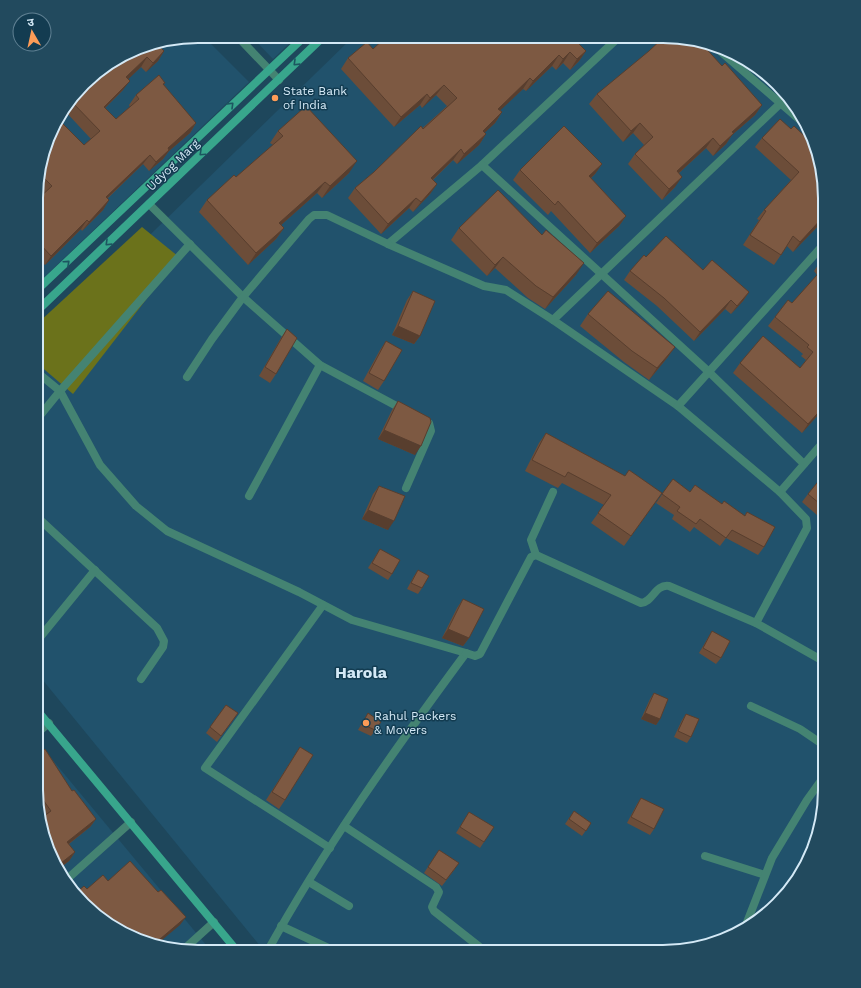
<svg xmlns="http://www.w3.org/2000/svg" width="861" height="988" viewBox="0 0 861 988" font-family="'Work Sans','Noto Sans Devanagari',sans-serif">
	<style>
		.built { fill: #21526c }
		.green { fill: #6b721b }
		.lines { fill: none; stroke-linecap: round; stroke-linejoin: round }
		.street { stroke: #448372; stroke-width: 8 }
		.secondary { stroke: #38a68c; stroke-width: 8 }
		.wall { fill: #6c4d39 }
		.shaded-wall { fill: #583e2e }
		.building { fill: #7d5942; stroke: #583e2e }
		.oneway { stroke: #1c5660 }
		.poi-dot { fill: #fd9c57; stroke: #133c51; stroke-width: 1.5 }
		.labels { text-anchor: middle; stroke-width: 3; stroke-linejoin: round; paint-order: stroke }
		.poi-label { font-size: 12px; fill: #d4e9f6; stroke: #133c51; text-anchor: start }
		.street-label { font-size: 12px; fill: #d4e9f6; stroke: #133c51 }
		.district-label { font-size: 16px; font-weight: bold; fill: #d4e9f6; stroke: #133c51 }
		.rim { fill: none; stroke: #d4e9f6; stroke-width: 2 }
	</style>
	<rect width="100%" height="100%" fill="#1e475c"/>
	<g class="built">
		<polygon points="198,36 203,36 249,82 39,282 39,167 58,117 91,76 146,45"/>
		<polygon points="251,36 297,36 273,59"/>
		<polygon points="354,36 684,37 753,63 803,117 819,156 825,198 825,801 816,842 798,880 744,930 673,952 265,952 37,673 38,344"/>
		<polygon points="36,740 212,952 187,952 146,943 108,925 58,871 42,832 36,790"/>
	</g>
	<polygon class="green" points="142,227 179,257 73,394 38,364 38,323"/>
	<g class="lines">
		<g class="street">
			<polyline points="237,36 279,80"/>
			<polyline points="619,37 482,165 388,244 484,286 506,290 553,320 678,406 780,492 806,519 807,528 756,623"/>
			<polyline points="720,51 808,127"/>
			<polyline points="482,165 709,372 804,464"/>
			<polyline points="149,204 243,297 320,365 404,410"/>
			<polyline points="553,320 786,98"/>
			<path d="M38,373L60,391L100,465L136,506L167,531L299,592L352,620L466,653C395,749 325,847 267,952"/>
			<polyline points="187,377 212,339 243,297 309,219 314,215 327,215 388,244"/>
			<polyline points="678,406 825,243"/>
			<polyline points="38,418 60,391 190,244"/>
			<polyline points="406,488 431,431 429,423 421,419"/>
			<polyline points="780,492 825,440"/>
			<polyline points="249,496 320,365"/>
			<polyline points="37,517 157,628 164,641 163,647 141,679"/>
			<polyline points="536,555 531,540 553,492"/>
			<polyline points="323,605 205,768 330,848"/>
			<polyline points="37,641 95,570"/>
			<path d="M466,653L475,656L480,654L531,557L536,555L641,603C653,602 655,584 669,586L756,623L825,662"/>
			<polyline points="751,706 800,729 825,746"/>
			<polyline points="36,734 49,723"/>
			<polyline points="344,826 436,887 439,892 432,907 434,911 486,952"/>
			<polyline points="705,856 765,875"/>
			<polyline points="66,880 131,822"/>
			<polyline points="309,882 349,906"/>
			<polyline points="281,926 337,952"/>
			<polyline points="744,930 772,858 807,800 825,775"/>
			<polyline points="182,951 214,922"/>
		</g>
		<g class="secondary">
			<polyline points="38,289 305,36"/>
			<polyline points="38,310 324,36"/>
			<polyline points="36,709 238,952"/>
		</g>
	</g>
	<g class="wall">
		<polygon points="258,36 271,36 264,42"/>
		<polygon points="175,40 170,45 166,41"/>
		<polygon points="146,45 158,45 164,51 158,61 146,72 141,67 128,79 123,90 105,108 116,119 130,107 129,105 136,95 165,83 163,85 196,123 190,133 169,151 163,159 149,171 143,164 107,199 109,200 103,210 82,231 81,229 45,265 39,259 39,198 44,194 39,189 39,167 84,145 91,139 64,110 80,89 85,89 92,83 89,79 91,76"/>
		<polygon points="373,49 586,51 579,61 570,70 563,63 556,70 552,66 526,91 523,89 500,110 502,112 495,123 484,133 486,134 479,145 457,164 453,160 433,180 437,184 430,194 413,212 409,208 381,234 348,198 355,188 374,172 447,106 436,95 422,108 420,105 394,127 341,69 348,58"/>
		<polygon points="722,66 762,105 755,115 732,135 726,144 713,156 706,148 679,173 675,187 662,200 628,164 635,154 644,145 633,133 623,142 589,104 597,94"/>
		<polygon points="791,129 816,148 814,151 825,198 825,210 822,214 824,216 818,226 793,252 787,246 774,265 743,245 759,220 757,219 764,210 791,180 755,147 762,138"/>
		<polygon points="278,131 349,173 322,198 317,193 281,225 284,228 276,239 248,265 199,212 207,200 236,177 273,145 270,143"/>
		<polygon points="602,164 595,174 591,178 626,216 619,226 590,253 551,211 548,215 513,180 520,170"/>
		<polygon points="459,228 576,275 545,309 528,298 495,268 487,276 451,240"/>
		<polygon points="646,257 703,270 749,292 743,301 731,314 725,309 694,341 657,306 624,280 630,271"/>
		<polygon points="825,257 825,407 802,433 733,373 740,363 800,368 806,360 801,356 803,354 768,326 775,317 792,303 817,275 814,271 820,262"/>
		<polygon points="413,291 420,336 414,344 392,335 407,300"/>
		<polygon points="588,314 675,347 667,358 649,380 624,362 580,326"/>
		<polygon points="287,329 276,374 270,383 259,376 281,338"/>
		<polygon points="386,341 384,381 378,390 363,381 380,350"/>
		<polygon points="398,401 415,455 378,439 392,410"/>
		<polygon points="546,433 625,476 662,493 624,546 591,523 604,505 562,483 558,488 525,471 539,443"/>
		<polygon points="825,473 825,522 802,502 808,494"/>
		<polygon points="673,479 690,492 722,504 744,516 747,512 764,547 758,555 726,538 720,546 694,527 690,532 672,519 674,515 656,503"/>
		<polygon points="379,486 388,530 362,519 373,494"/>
		<polygon points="380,549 392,574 388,580 368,568"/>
		<polygon points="418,570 422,588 418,594 407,589 414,576"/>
		<polygon points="463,599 469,638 463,646 442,638 457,608"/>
		<polygon points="712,631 721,658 716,664 699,653"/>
		<polygon points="654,693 660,719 656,725 641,719 650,699"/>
		<polygon points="226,705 238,713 217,742 206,733"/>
		<polygon points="368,713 377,728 371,736 358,730"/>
		<polygon points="686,714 691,737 687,743 674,737 682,720"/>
		<polygon points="300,747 285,800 279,809 266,800"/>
		<polygon points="36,790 72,791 96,819 90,827 69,844 75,852 69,861 57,870 42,832 44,816 39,810"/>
		<polygon points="641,798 654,829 650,835 627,823 637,804"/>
		<polygon points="574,811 591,823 582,836 565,824"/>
		<polygon points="469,812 484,842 480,848 456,833"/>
		<polygon points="435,856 455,869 442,886 424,873"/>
	</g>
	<g class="shaded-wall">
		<polygon points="268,36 271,36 264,42"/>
		<polygon points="162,42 150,53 158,43"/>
		<polygon points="164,51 158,61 146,72 153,63"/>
		<polygon points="586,51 579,61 570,70 577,59"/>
		<polygon points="570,52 563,63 556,70 563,59"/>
		<polygon points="559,55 552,66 526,91 533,81"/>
		<polygon points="147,57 141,67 120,87 126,77"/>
		<polygon points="530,78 523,89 491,119 498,109"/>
		<polygon points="130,81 123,90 97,116 104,107"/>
		<polygon points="444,85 436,95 422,108 430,98"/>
		<polygon points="427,94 420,105 394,127 401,117"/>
		<polygon points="762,105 755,115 732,135 726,144 713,156 720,146 732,132"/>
		<polygon points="502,112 495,123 476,141 483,131"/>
		<polygon points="196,123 190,133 169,151 163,159 149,171 156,162 168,148"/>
		<polygon points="640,123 633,133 623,142 631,131"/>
		<polygon points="486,134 479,145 457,164 464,154"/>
		<polygon points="713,138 706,148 669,182 677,171"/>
		<polygon points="461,149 453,160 424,188 431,178"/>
		<polygon points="150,155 143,164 99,206 106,197"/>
		<polygon points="357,161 349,173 322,198 330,186"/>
		<polygon points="602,164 595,174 582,186 589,176"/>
		<polygon points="682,177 675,187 662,200 669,189"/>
		<polygon points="325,182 317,193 271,234 279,223"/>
		<polygon points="437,184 430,194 413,212 421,202"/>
		<polygon points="416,198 409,208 381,234 388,224"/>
		<polygon points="109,200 103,210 82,231 89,222"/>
		<polygon points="626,216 619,226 590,253 597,243"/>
		<polygon points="824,216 818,226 793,252 800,242"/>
		<polygon points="87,220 81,229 45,265 51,256"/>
		<polygon points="284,228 276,239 248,265 256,253"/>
		<polygon points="503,257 495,268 487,276 495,265"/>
		<polygon points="584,263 576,275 545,309 553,297"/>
		<polygon points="749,292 743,301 731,314 737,306"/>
		<polygon points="731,300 725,309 694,341 700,332"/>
		<polygon points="398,326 420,336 414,344 392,335"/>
		<polygon points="675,347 667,358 649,380 657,368"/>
		<polygon points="825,405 825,407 802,433 808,424"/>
		<polygon points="384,430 421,446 415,455 378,439"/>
		<polygon points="368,510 394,521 388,530 362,519"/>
		<polygon points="448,629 469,638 463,646 442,638"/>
		<polygon points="645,713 660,719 656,725 641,719"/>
		<polygon points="96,819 90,827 61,850 67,842"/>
		<polygon points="75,852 69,861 57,870 56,867"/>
		<polygon points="186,917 180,925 156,945 153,945"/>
	</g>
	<g class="building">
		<polygon points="386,37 572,37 586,51 577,59 570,52 563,59 559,55 533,81 530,78 498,109 502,112 483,131 486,134 464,154 461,149 431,178 437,184 421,202 416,198 388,224 355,188 374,172 421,126 423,129 457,98 444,85 430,98 427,94 401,117 348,58 367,42 373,49"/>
		<polygon points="664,37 684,37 702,44 722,66 725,63 762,105 732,132 734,133 720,146 713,138 703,147 677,171 682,177 669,189 635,154 653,137 640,123 631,131 597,94 649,51"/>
		<polygon points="158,43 157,44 164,51 153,63 147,57 126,77 130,81 104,107 116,119 139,99 136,95 159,75 165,83 163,84 196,123 168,148 169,150 156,162 150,155 106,197 109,200 89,222 87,220 51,256 39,243 39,198 52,186 39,173 39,167 57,118 84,145 100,131 71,101 83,87 85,89 100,75 98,73 146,45"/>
		<polygon points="306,106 357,161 330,186 325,182 279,223 284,228 256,253 207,200 234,175 236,177 283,136 278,131"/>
		<polygon points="780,119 791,129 794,126 815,146 816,148 813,150 819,156 825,198 825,208 821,213 824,216 800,242 793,236 781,255 750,235 766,211 764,210 799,172 762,138"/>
		<polygon points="564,126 602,164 589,176 626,216 597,243 558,201 555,205 520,170"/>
		<polygon points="498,190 542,235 546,230 584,263 553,297 536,286 503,257 495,265 459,228"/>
		<polygon points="666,236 703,270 712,260 749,292 737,306 731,300 700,332 664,298 630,271 644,255 646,257"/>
		<polygon points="825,257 825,405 808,424 740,363 763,336 800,368 813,352 807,347 809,345 775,317 788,300 792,303 825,266 820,262"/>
		<polygon points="413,291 435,301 420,336 398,326"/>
		<polygon points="608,291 675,347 657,368 632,351 588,314"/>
		<polygon points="287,329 297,338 276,374 265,367"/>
		<polygon points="386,341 402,350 384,381 369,373"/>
		<polygon points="398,401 430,418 431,422 421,446 384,430"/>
		<polygon points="546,433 625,476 629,470 662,493 631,536 598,513 611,495 568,472 565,477 532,460"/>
		<polygon points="825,473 825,508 808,494"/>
		<polygon points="673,479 690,492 695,485 722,504 724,501 745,516 747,512 775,527 764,547 732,530 726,538 700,519 696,524 677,511 680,507 662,494"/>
		<polygon points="379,486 405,496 394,521 368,510"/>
		<polygon points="380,549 400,560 392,574 372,563"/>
		<polygon points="418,570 429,576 422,588 411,583"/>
		<polygon points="463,599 484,609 469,638 448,629"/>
		<polygon points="712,631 730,641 721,658 703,648"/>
		<polygon points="654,693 668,699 660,719 645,713"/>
		<polygon points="226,705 238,713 221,736 210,727"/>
		<polygon points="368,713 381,722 375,730 362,724"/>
		<polygon points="686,714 699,719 691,737 678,731"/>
		<polygon points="300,747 313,755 285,800 272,792"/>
		<polygon points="45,749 72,791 74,790 96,819 67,842 75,852 56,867 42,832 40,819 51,811 36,790 36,756"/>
		<polygon points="641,798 664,809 654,829 631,817"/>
		<polygon points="574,811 591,823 586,831 569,819"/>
		<polygon points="469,812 494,827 484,842 460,827"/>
		<polygon points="439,850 459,863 446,880 428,867"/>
		<polygon points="130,861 158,892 161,890 186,917 153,945 146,943 108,925 77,892 84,886 87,889 103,875 108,881"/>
	</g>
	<defs><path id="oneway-chevron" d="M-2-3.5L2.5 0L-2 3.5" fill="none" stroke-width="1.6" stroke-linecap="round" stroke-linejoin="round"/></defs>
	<g class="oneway">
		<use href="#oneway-chevron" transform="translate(296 63) rotate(136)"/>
		<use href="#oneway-chevron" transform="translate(231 105) rotate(-44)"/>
		<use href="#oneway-chevron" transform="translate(202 153) rotate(137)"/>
		<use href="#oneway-chevron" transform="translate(108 243) rotate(136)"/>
		<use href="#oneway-chevron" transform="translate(67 263) rotate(-42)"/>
	</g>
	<g class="poi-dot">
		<circle cx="275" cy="98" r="4"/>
		<circle cx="366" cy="723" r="4"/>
	</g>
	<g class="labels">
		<g class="poi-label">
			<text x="283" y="95">State Bank<tspan x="283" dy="14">of India</tspan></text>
			<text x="374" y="720">Rahul Packers<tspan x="374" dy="14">&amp; Movers</tspan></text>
		</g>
		<g class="street-label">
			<text transform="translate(173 165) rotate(-44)" y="4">Udyog Marg</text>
		</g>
		<g class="district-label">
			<text x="361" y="678">Harola</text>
		</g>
	</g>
	<path d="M0 0H861V988H0ZM198 43H663A155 155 0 0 1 818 198V790A155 155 0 0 1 663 945H198A155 155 0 0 1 43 790V198A155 155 0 0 1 198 43Z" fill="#224a5e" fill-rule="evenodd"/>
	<path class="rim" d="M198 43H663A155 155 0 0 1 818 198V790A155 155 0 0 1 663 945H198A155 155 0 0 1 43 790V198A155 155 0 0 1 198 43Z"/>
	<g transform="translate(32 32) rotate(351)"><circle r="19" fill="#133c51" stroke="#608193"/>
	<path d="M0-3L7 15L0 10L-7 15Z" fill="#fd9c57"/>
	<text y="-6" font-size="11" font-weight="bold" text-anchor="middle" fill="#d4e9f6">उ</text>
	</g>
</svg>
